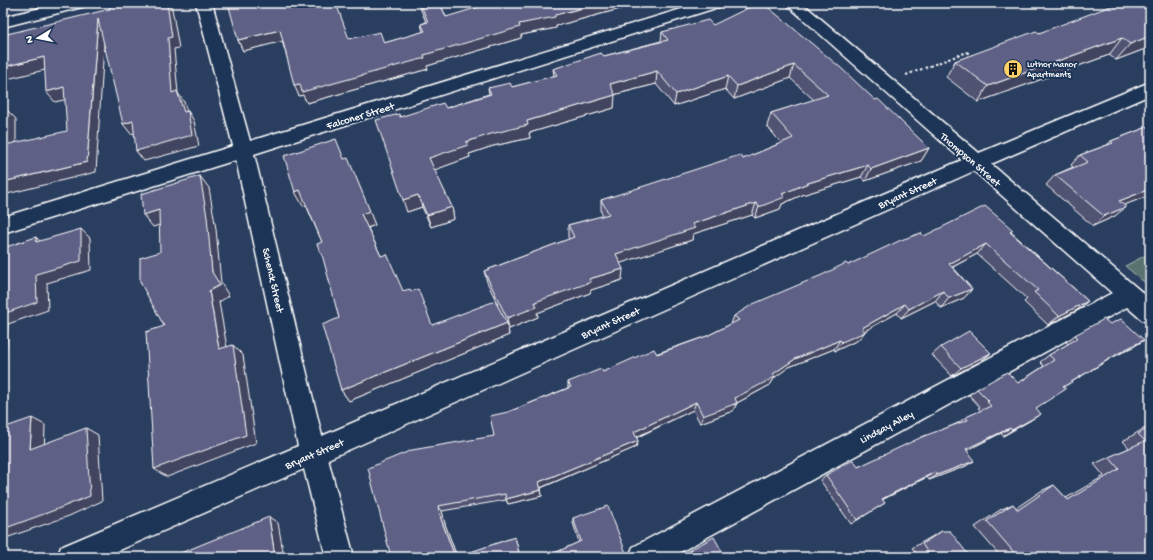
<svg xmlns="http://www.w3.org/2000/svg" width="1153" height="560" viewBox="0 0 1153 560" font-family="'Gochi Hand',sans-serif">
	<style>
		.green { fill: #59736f; stroke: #acb9b7 }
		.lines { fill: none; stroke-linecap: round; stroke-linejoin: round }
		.minor-casing { stroke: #fff; stroke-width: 3 }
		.path { stroke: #fff; stroke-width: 2; stroke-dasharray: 2.5 2.5; stroke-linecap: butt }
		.minor { fill: #1d3557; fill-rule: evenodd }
		.wall { fill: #515373; stroke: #fff }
		.shaded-wall { fill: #42445e; stroke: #fff }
		.building { fill: #5e6186; stroke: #fff }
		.labels { text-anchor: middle; stroke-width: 4; stroke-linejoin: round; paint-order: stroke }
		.far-poi-label { font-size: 9px; fill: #fff; stroke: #1d3557; text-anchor: start }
		.street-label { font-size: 11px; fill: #fff; stroke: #1d3557 }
	</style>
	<rect width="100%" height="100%" fill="#2a3e60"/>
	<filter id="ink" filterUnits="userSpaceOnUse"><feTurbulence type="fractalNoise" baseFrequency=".025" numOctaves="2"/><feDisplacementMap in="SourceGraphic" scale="8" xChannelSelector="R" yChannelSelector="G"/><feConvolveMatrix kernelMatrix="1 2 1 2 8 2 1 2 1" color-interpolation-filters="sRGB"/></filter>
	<g filter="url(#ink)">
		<polygon class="green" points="1150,253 1150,287 1125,266"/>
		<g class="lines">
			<g class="minor-casing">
				<g id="minor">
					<polygon points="62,3 89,3 86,6 3,27 3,17"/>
					<polygon points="196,3 212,3 250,141 701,3 725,3 722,6 254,154 322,436 962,160 785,3 802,3 979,153 1150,82 1150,95 991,164 1150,299 1150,323 1142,320 1127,307 671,557 629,557 633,547 1112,293 974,171 328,459 354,557 326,557 304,469 104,557 57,557 61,547 298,446 236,160 3,233 3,217 233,146"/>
				</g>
			</g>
			<polyline class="path" points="906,75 967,52 972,56"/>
			<use href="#minor" class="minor"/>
		</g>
		<g class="wall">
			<polygon points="418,3 440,3 446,17 635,5 556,26 556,28 521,35 521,38 427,66 428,69 307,103 303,95 299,96 282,41 243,51 238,40 384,43 423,32 421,24 426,22"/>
			<polygon points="1150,3 1150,47 1116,60 1109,55 978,102 946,77 955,61 1039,33"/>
			<polygon points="713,25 875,100 929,148 921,161 865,181 861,177 802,195 782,204 780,209 755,218 752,215 693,234 692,240 620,263 622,280 591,290 590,293 537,313 538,317 509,329 508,326 509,335 349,401 341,390 339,318 322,242 306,205 303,206 344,159 375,225 368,228 381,256 403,291 411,292 432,325 498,305 487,282 484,271 569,239 568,237 568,225 603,216 601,212 601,200 743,159 781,143 767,126 771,113 814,100 790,78 734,99 725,89 674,106 656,84 614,95 614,108 529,133 530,138 493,146 469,154 470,157 434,170 452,207 454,219 431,227 422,207 407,212 400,117 446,108 489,94 488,88 512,87 554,76 553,69 604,56 661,41 662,32"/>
			<polygon points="1150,126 1150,195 1124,205 1115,216 1093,226 1046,185 1055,175 1073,167 1071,165 1080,155 1107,145 1111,141"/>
			<polygon points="1013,230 1011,232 1088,301 1077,310 1048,325 1024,302 1027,299 977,254 953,267 972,289 964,298 941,308 935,301 901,318 897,313 865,331 858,340 835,351 834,349 789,367 775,377 770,385 737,403 733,411 700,423 693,410 636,438 638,441 636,447 541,488 542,496 508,504 506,500 442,511 445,524 457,557 515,537 520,557 391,557 494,436 508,412 568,388 568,382 603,372 707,336 731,324 734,316 848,265 924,236"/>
			<polygon points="1110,324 1144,340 1133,347 1113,357 1063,387 1036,408 1031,420 1003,436 1001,433 967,450 966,466 929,480 927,477 882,500 885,503 851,524 820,480 826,475 858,467 958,423 966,417 981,411 978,408 980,407 969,395 977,389 1018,383 1044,366 1040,362 1049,355 1068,344 1066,342 1075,335"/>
			<polygon points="941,347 991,353 981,361 952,376 932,355"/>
			<polygon points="1150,425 1150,557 1001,557 975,527 1000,510 1013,504 1016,508 1041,491 1054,485 1066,498 1104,476 1094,464 1129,448 1123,441"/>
			<polygon points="573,518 626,553 625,557 546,557 579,542 573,523"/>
			<polygon points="942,531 970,557 919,557 912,548 933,536"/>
			<polygon points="684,553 725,557 681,557"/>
		</g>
		<g class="shaded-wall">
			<polygon points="167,3 171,3 179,48 174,49 178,93 184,102 189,118 188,111 194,121 199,146 144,161 136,151 168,38"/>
			<polygon points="602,3 642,3 556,26 556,28 521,35 521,38 427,66 428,69 307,103 303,95 299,96 294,85 424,55 519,24"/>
			<polygon points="98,19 105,29 96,172 3,195 3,182 87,162"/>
			<polygon points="280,30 284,41 243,51 238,40"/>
			<polygon points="1150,36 1150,47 1116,60 1130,44"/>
			<polygon points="1122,38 1109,55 978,102 988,86"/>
			<polygon points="44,57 53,68 3,80 3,67"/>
			<polygon points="794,65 790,78 734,99 737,86"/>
			<polygon points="657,71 656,84 609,96 610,84"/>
			<polygon points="728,76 725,89 674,106 676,94"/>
			<polygon points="64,87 72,98 55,102 46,92"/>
			<polygon points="615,95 614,108 529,133 530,138 493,146 469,154 470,157 432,171 429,158 466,142 527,121"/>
			<polygon points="6,109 16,119 16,155 5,145"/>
			<polygon points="133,121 141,131 131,134 123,124"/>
			<polygon points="929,148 921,161 865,181 871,169"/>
			<polygon points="868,165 861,177 802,195 782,204 780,209 755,218 759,207 782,194 808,183"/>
			<polygon points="354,173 375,225 367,228 361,214"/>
			<polygon points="200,176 209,188 216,229 221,283 229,296 219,302 229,359 219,349 209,291 212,272"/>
			<polygon points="1150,189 1150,195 1109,211 1119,201"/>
			<polygon points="300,190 308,205 303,206 295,192"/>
			<polygon points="418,195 422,207 407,212 403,200"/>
			<polygon points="756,203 752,215 693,234 692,240 615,265 616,254 692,224"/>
			<polygon points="452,207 454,219 431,227 427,215"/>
			<polygon points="1126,207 1115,216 1093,226 1104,216"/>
			<polygon points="159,210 169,222 153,227 143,215"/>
			<polygon points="81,229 90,238 91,270 47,283 48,310 8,324 5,372 3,373 3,314 36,274"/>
			<polygon points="36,237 46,247 36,242"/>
			<polygon points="986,244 977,254 941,273 949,264"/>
			<polygon points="623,269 622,280 591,290 590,293 537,313 538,317 509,329 507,318 535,302 589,279"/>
			<polygon points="972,289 964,298 941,308 949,298"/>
			<polygon points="943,291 935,301 901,318 909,309"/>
			<polygon points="1088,301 1077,310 1048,325 1059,316"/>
			<polygon points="905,304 897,313 859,334 865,332 858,340 835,351 842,342 862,328"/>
			<polygon points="507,323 509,335 349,401 341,390"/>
			<polygon points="840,340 834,349 789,367 774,378 775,377 770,385 733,405 737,403 733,411 700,423 703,416 735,398 773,374 795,359"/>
			<polygon points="1144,340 1133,347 1113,357 1053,393 1124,350"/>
			<polygon points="233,345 243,355 256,443 167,477 154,469"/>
			<polygon points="991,353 981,361 952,376 961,368"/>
			<polygon points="696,402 693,410 632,439 634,432"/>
			<polygon points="1041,414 1031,420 1003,436 1012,430"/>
			<polygon points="32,418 45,425 44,456 30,449"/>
			<polygon points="86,428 98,435 102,501 69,516 3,539 3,529"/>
			<polygon points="1010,428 1001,433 958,455 966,449"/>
			<polygon points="638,441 636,447 540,488 539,482"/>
			<polygon points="974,461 966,466 929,480 937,475"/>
			<polygon points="935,472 927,477 875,503 882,499"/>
			<polygon points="541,490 542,496 508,504 506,499"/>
			<polygon points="438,506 442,511 445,524 457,557 455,557 441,519"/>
			<polygon points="269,517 278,523 284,557 275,557"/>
			<polygon points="626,553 625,557 616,557"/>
		</g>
		<g class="building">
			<polygon points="109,3 167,3 172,37 168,38 172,93 177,91 184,112 188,111 192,135 136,151 133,121 123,124 98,19 87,162 3,182 3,110 6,109 5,145 67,131 64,87 46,92 44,57 3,67 3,35 110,9"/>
			<polygon points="228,3 336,3 349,39 380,32 384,43 425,31 421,24 428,22 420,3 440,3 446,17 492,3 602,3 555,15 555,17 519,24 520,27 424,55 425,58 302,92 300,84 294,85 280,30 238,40"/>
			<polygon points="758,3 763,3 841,68 875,100 878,99 929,148 871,169 868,165 808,183 782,194 785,197 759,207 756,203 692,224 695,228 616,254 623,269 589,279 591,282 535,302 537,307 507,318 484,271 574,237 568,225 609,214 601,200 740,155 743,159 793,138 771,113 828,95 794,65 737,86 728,76 676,94 657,71 610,84 615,95 527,121 528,125 491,134 466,142 468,145 429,158 452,207 427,215 418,195 403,200 376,120 399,114 400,117 443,103 446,108 491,94 488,88 510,83 512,87 557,75 553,69 601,53 604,56 668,40 662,32 708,20 713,25"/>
			<polygon points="1119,3 1150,3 1150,36 1130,44 1122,38 988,86 955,61 1036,31 1039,33"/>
			<polygon points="1150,126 1150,189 1119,201 1126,207 1104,216 1055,175 1088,162 1080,155 1113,143 1111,141"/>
			<polygon points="336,139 344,159 348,158 370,211 361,214 381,256 387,254 403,291 410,289 411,292 418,289 432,325 495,301 507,323 341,390 322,325 339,318 323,258 317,244 322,242 300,190 295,192 284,156"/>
			<polygon points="200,176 207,217 212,272 220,285 209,291 219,349 233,345 246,435 154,469 146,332 164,326 140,282 140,258 160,252 159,210 143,215 141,194"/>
			<polygon points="985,206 1013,230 1010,232 1088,301 1059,316 1034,292 1038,290 986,244 949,264 972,289 949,298 943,291 909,309 905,304 862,328 865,332 842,342 840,340 795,359 773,374 775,377 735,398 737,403 703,416 696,402 634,432 638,441 539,482 541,490 506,499 505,494 438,506 441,519 455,557 391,557 368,468 412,450 494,436 490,416 508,412 571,387 568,382 601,369 603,372 654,349 657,354 707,336 739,320 734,316 753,304 822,275 846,263 848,265 901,240 921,233 924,236"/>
			<polygon points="81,229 81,261 36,274 37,302 3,314 3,248 36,237 36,242"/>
			<polygon points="1104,319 1110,324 1121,319 1144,340 1124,350 1063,387 1066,389 1036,408 1041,414 1012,430 1010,428 966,449 974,461 937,475 935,472 882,499 885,503 857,520 826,475 853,460 858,467 924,436 968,420 966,417 991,406 987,402 989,401 977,389 1007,372 1018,383 1054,360 1049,355 1078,338 1075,335"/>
			<polygon points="969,331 991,353 961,368 941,347"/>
			<polygon points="32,418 30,449 86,428 90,496 55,510 3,529 3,428"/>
			<polygon points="1150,427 1150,557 1018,557 987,521 1013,504 1018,510 1054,485 1068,500 1119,469 1109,457 1145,441 1138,434"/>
			<polygon points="608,506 626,553 616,557 546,557 581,541 573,518"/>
			<polygon points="269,517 275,557 171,557"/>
			<polygon points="942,531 950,531 970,557 931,557 922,544"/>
			<polygon points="515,537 520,557 456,557"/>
			<polygon points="714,537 725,557 686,557 684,553"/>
		</g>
	</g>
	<defs>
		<g id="building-disc" transform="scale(1)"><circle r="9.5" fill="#ffd166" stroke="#1d3557"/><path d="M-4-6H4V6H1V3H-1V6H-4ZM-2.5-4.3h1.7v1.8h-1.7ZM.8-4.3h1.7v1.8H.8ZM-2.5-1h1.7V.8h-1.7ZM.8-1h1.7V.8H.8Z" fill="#111"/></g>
	</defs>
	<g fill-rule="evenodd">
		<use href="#building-disc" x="1013" y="69"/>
	</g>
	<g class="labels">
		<g class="far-poi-label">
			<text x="1027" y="67">Luthor Manor<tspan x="1027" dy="10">Apartments</tspan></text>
		</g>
		<g class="street-label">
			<text transform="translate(360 115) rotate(-17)" y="4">Falconer Street</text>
			<text transform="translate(971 159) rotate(41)" y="4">Thompson Street</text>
			<text transform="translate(907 192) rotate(-24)" y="4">Bryant Street</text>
			<text transform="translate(274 280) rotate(77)" y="4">Schenck Street</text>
			<text transform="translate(610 322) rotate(-24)" y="4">Bryant Street</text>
			<text transform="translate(886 426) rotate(-28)" y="4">Lindsay Alley</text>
			<text transform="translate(314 453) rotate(-23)" y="4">Bryant Street</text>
		</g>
	</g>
	<rect width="1153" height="560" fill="none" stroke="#1d3557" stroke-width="16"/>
	<rect x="8" y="8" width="1137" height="544" fill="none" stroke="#fff" stroke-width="1.5" filter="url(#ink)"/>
	<g transform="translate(38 38) rotate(260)" stroke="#1d3557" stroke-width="3" paint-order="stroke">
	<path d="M0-3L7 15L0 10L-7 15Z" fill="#ffffff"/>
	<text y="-6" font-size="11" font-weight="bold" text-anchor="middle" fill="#ffffff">N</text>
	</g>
</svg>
